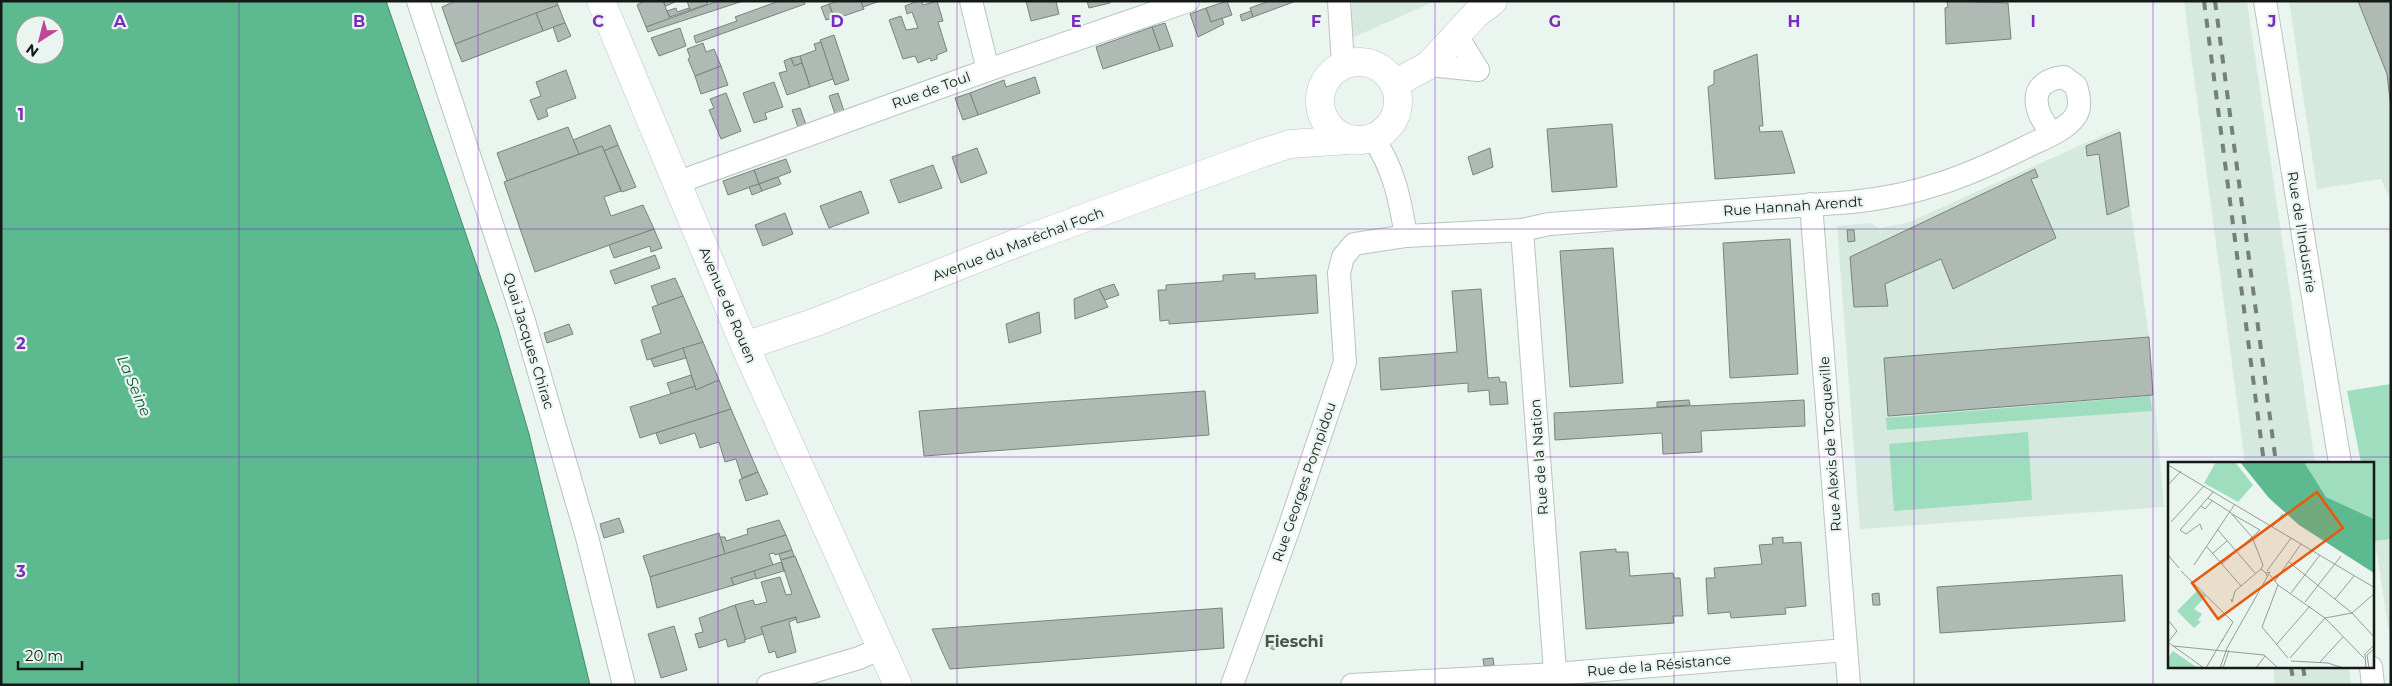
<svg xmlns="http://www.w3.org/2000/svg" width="2392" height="686" viewBox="0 0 2392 686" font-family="Montserrat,sans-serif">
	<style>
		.built { fill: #d6e9df }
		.green { fill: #9eddbe }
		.water { fill: #5cb990; stroke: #47896c; fill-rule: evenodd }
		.building { fill: #afbab4; stroke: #79837e }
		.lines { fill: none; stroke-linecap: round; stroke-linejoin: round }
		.street-casing { stroke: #b9c4be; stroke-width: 24 }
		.primary-casing { stroke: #b9c4be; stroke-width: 29 }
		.street { stroke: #fff; stroke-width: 22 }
		.primary { stroke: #fff; stroke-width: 28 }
		.rail { stroke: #777f7b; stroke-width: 4; stroke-dasharray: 9 9; stroke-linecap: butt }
		.grid { fill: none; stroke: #7b2cbf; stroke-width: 1; stroke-opacity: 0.55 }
		.labels { text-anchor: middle; stroke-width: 4.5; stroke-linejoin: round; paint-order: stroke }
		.street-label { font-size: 14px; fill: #151917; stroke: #e9f5ee }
		.water-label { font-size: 15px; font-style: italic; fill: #0c573c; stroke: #e9f5ee }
		.quarter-label { font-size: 16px; font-weight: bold; fill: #4b554f; stroke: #e9f5ee }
		.inset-road { fill: none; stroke: #949d98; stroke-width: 1 }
		.view { fill: #e8590c; fill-opacity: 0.15; stroke: #e8590c; stroke-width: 2.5 }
		.inset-edge { fill: none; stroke: #151917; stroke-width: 2.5 }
		.grid-label { font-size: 16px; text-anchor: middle; font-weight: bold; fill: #7b2cbf; stroke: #e9f5ee; stroke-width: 4.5; stroke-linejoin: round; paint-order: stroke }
	</style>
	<rect width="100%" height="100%" fill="#e9f5ee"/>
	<g class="built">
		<polygon points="1352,1 1435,1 1352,38"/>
		<polygon points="2184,1 2247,1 2315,463 2245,463"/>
		<polygon points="2289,1 2391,1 2391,200 2381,179 2317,189"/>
		<polygon points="2119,128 2149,337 2164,507 1860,529 1837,226 1870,223 1879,228 1907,223"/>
		<polygon points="2391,539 2391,645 2375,541"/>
		<polygon points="2273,667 2349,667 2351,685 2275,685"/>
	</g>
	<g class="green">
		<polygon points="2391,384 2391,539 2375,541 2373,530 2373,463 2361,463 2347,391"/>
		<polygon points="2150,396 2152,411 1887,430 1886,418"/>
		<polygon points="2028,432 2032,500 1894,511 1889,444"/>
	</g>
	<path class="water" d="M1,1H386L498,328L529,434L590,685H1ZM25,25H55V55H25Z"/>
	<g class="building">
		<polygon points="455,1 556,1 558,5 455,44 442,7"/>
		<polygon points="644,1 663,1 670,19 646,27 637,5"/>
		<polygon points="663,1 677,1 666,6"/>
		<polygon points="687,1 707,1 708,4 690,10"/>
		<polygon points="718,1 743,1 648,32 646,27"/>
		<polygon points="779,1 804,1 805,4 696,43 694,36 737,21 735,17"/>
		<polygon points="838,1 861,1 864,9 835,19 829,4"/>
		<polygon points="861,1 880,1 863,7"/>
		<polygon points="918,1 922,1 923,5 937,1 943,21 938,22 947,51 937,55 937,59 931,61 930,58 918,63 915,56 903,59 889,20 901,16 906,30 918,28 912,12 907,14 905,6"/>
		<polygon points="1026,1 1061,1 1056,2 1059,14 1031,21"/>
		<polygon points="1087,1 1109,1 1110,3 1089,8"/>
		<polygon points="1227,1 1232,15 1211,22 1206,8"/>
		<polygon points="1269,1 1296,1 1253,17 1250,8"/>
		<polygon points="1950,1 2008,3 2011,39 1946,44 1945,8 1948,7 1947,2"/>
		<polygon points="2358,1 2391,1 2391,108 2387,74"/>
		<polygon points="829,4 834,18 826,20 821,7"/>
		<polygon points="558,5 565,23 543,31 536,13"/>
		<polygon points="676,8 677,12 689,8 690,10 670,17 667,11"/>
		<polygon points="1206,8 1211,22 1222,18 1224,24 1198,37 1190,14"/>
		<polygon points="1251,11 1253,17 1242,21 1240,15"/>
		<polygon points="536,13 543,31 462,62 455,44"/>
		<polygon points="565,23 571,36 558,42 553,27"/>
		<polygon points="1165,23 1173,46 1160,50 1152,27"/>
		<polygon points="1152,27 1160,50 1103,69 1096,47"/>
		<polygon points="680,28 686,46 659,56 651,38"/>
		<polygon points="834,35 849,80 835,85 820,40"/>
		<polygon points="821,42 833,79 810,87 800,56 816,50 814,44"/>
		<polygon points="703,43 706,52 714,49 721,66 695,76 688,59 690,57 687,49"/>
		<polygon points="1757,54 1763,126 1759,126 1760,132 1782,131 1795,173 1715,179 1708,87 1714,84 1714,71"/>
		<polygon points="800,56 802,63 794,66 791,58"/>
		<polygon points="791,58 794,66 802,63 810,87 787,95 779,73 787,71 784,61"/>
		<polygon points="721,66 728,85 701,94 695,76"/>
		<polygon points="566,70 576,98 546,109 548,116 538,120 530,100 541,96 536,82"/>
		<polygon points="1035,77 1040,93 978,115 970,93 1004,80 1006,87"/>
		<polygon points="774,82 783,107 765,113 767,119 754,123 743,93"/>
		<polygon points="726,93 741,131 721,139 709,110 714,108 710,99"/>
		<polygon points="838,93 844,111 835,114 829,96"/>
		<polygon points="970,93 978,115 963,120 955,98"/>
		<polygon points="800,108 806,125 798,127 792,110"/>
		<polygon points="1612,124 1617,187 1552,192 1547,129"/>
		<polygon points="610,125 618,145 604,151 602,146 579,154 573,140"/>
		<polygon points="568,127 579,154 507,181 497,153"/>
		<polygon points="2120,132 2129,206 2107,215 2099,154 2087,156 2086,146"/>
		<polygon points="618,145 636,187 622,192 604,151"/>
		<polygon points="602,146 621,191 604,197 611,216 643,205 654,229 535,272 504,182"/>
		<polygon points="977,148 987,173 961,183 952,157"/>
		<polygon points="1490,148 1493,167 1473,175 1468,157"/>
		<polygon points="786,159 791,172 759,184 754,170"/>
		<polygon points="933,165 942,188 899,203 890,180"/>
		<polygon points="2035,169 2038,177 2031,179 2056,238 1953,289 1941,259 1885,284 1888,306 1854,307 1850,257"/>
		<polygon points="754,170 759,184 728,195 723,181"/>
		<polygon points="778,177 781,184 762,191 759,184"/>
		<polygon points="759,184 762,191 752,195 749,187"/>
		<polygon points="861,191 869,213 829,228 820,206"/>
		<polygon points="785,213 793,234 763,246 755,225"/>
		<polygon points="654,229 662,248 651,252 650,246 614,258 609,245"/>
		<polygon points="1847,230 1854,230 1855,241 1848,242"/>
		<polygon points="1790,239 1798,374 1730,378 1723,243"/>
		<polygon points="1613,248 1623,383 1570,387 1560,251"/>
		<polygon points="655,255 660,268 615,284 610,271"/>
		<polygon points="1255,273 1255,279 1316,275 1318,313 1169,324 1169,320 1160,321 1158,290 1166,290 1166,285 1223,281 1223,275"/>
		<polygon points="675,278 683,296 658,305 651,286"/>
		<polygon points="1114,284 1119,295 1105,300 1099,289"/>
		<polygon points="1099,289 1108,307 1075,319 1074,299"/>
		<polygon points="1481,289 1488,378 1499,377 1500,382 1506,382 1508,404 1490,405 1489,390 1468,392 1468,383 1381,390 1379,358 1457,352 1452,291"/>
		<polygon points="683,296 703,342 647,360 641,340 661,333 652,307"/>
		<polygon points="1039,312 1041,333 1009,343 1006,324"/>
		<polygon points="569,324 573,334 547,343 544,333"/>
		<polygon points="2149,337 2153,395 1888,416 1884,358"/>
		<polygon points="703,342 719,380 696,390 683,348"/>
		<polygon points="683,348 686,358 654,367 651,359"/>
		<polygon points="691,375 695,386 671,394 667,383"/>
		<polygon points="719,380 731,409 640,438 630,407 695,386 696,390"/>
		<polygon points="1205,391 1209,435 924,456 919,411"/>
		<polygon points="1689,400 1690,405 1657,407 1657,402"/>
		<polygon points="1804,400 1805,426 1701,431 1702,452 1663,454 1662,433 1555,440 1554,413"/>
		<polygon points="731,409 758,472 742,478 736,459 725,462 719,442 700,448 695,433 660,444 656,433"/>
		<polygon points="758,472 768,494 746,501 739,480"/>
		<polygon points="619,518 624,532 604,538 600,524"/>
		<polygon points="779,520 786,535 725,554 720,537 725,537 726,541 748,534 747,529"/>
		<polygon points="719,533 725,554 650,577 643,556"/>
		<polygon points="786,535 792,550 775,555 774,553 769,554 773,565 731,578 734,585 657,608 650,577"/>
		<polygon points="1783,537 1783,543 1801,542 1806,606 1785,608 1786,614 1731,618 1730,612 1708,614 1706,578 1715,578 1714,568 1762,564 1759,545 1773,544 1772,538"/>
		<polygon points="1616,549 1616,552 1628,552 1630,576 1673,573 1674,578 1680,578 1683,616 1673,616 1674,623 1586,629 1580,552"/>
		<polygon points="792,550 794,556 781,560 779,554"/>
		<polygon points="795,556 820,617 797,623 796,617 761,627 763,634 744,640 745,638 735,605 753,600 755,605 767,602 761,582 780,577 786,595 792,594 781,560"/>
		<polygon points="781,562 784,571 756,579 754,571"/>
		<polygon points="754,571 756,578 734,585 731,578"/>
		<polygon points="2122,575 2125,621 1940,633 1937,587"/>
		<polygon points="1879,593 1880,605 1873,605 1872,594"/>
		<polygon points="735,605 745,638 745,642 728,647 726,639 699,648 695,634 703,632 699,618"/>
		<polygon points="1222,608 1224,648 950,669 932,629"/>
		<polygon points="796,617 796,619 789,622 796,652 777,658 775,651 769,653 761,627"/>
		<polygon points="674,626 687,670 661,678 648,634"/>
		<polygon points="1272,638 1278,640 1274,650 1268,647"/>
		<polygon points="1493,658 1494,665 1484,666 1483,659"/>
	</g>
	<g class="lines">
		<g class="street-casing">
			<g id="street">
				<polyline points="418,1 524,321 587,537 624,685"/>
				<polyline points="971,1 988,70"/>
				<polyline points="1339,1 1343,65"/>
				<polyline points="2265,1 2340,463"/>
				<polyline points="1457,36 1478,70"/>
				<polyline points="1429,65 1478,70"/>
				<path d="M1373,138C1394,168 1400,200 1406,236L1522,230L1549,224L1852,202C1920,195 1968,176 2028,146C2042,139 2064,131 2074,118C2082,109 2079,96 2076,86L2064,77C2026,81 2033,111 2052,133"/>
				<polyline points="676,183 988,70 1188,1"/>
				<polyline points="1811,204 1849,685"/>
				<polyline points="1522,230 1556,685"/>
				<polyline points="2371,667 2373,685"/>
				<polyline points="768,685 859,658 882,648"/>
				<polyline points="1232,685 1288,531 1345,362 1339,273 1343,257 1354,244 1406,236"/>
				<polyline points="1352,685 1555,674 1846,650"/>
			</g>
		</g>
		<g class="primary-casing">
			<g id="primary">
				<polyline points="601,1 745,346 898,685"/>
				<circle cx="1359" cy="101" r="39"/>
				<polyline points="1394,84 1429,65 1475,15 1493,1"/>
				<polyline points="745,346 816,322 1027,239 1262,153 1290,144 1348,140"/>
			</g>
		</g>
		<use href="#street" class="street"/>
		<use href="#primary" class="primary"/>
		<g class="rail">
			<polyline points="2204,1 2264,463"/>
			<polyline points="2215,1 2276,463"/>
			<polyline points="2291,667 2294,685"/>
			<polyline points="2303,667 2306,685"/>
		</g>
	</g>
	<path class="grid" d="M239,1V685M478,1V685M718,1V685M957,1V685M1196,1V685M1435,1V685M1674,1V685M1914,1V685M2153,1V685M1,229H2391M1,457H2391"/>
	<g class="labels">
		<g class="street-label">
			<text transform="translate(931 90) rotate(-20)" y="5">Rue de Toul</text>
			<text transform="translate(1793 206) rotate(-4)" y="5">Rue Hannah Arendt</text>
			<text transform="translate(2302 232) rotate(81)" y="5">Rue de l'Industrie</text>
			<text transform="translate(1018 244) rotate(-21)" y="5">Avenue du Maréchal Foch</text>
			<text transform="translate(728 305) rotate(67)" y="5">Avenue de Rouen</text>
			<text transform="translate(529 341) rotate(73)" y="5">Quai Jacques Chirac</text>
			<text transform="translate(1830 444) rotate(-94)" y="5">Rue Alexis de Tocqueville</text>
			<text transform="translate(1539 457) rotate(-94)" y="5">Rue de la Nation</text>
			<text transform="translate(1304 482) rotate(-71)" y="5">Rue Georges Pompidou</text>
			<text transform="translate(1659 665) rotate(-5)" y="5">Rue de la Résistance</text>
		</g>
		<g class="water-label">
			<text transform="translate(134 386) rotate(67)" y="5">La Seine</text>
		</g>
		<g class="quarter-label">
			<text x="1294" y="647">Fieschi</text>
		</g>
	</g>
	<g transform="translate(2168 462)">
		<rect width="206" height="206" fill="#e9f5ee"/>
		<path d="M48,0H67L85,23L70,40L36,21ZM136,0H206V57L158,35ZM30,128L38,134L26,147L34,152L30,158L33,160L26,166L9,149ZM5,189L27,204L31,205L0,206V196Z" fill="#9eddbe"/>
		<path d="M72,0H136L158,35L206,57V111L131,63L101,36Z" fill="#5cb990"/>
		<path class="inset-road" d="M0,3L207,126M0,23L13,9M40,36L62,50L84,75L95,103L93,107M33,44L37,47L44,39M3,60L36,24M104,65L115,52M34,68L32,62L18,72L12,68L45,30M50,68L87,111M39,85L73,124M45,91L59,79M0,93L11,106M121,100L184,151L207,176M54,102L92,68L64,52M26,103L67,42M13,109L65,160L54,179M99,109L123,76M102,113L110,123L157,156L196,196M107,119L133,82M110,123L94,165L120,196M123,131L152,93M63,137L64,140L67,129L93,107L98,111M167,137L186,114M137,140L173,94M0,158L9,169L1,179M1,181L36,206M108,183L142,144M5,184L96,193L110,206M122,196L157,156L184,151L207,131M123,199L160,201L175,206M152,200L175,175M38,206L55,177M52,206L59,186L102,110L98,111L99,114M55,206L61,188M88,206L97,194M198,206L197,192L207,182M201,206L199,193L207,186"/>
		<path class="view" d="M149,30L175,66L50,157L24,121Z"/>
		<rect width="206" height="206" class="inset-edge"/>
	</g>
	<g class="grid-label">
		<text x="120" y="27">A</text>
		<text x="359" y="27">B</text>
		<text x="598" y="27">C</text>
		<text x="837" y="27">D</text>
		<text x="1076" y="27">E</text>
		<text x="1316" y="27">F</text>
		<text x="1555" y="27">G</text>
		<text x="1794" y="27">H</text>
		<text x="2033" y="27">I</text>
		<text x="2272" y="27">J</text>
		<text x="21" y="120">1</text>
		<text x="21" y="349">2</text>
		<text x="21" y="577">3</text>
	</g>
	<rect width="2392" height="686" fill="none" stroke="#151917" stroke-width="5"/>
	<g transform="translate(40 40) rotate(216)"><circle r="24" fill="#e9f5ee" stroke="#949d98"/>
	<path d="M0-4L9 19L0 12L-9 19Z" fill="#c14699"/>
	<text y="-8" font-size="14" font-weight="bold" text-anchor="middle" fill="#151917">N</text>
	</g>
	<path d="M18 661v8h64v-8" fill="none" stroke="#151917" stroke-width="2.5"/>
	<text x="25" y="661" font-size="15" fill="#151917" stroke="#e9f5ee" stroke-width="4" paint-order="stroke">20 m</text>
</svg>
